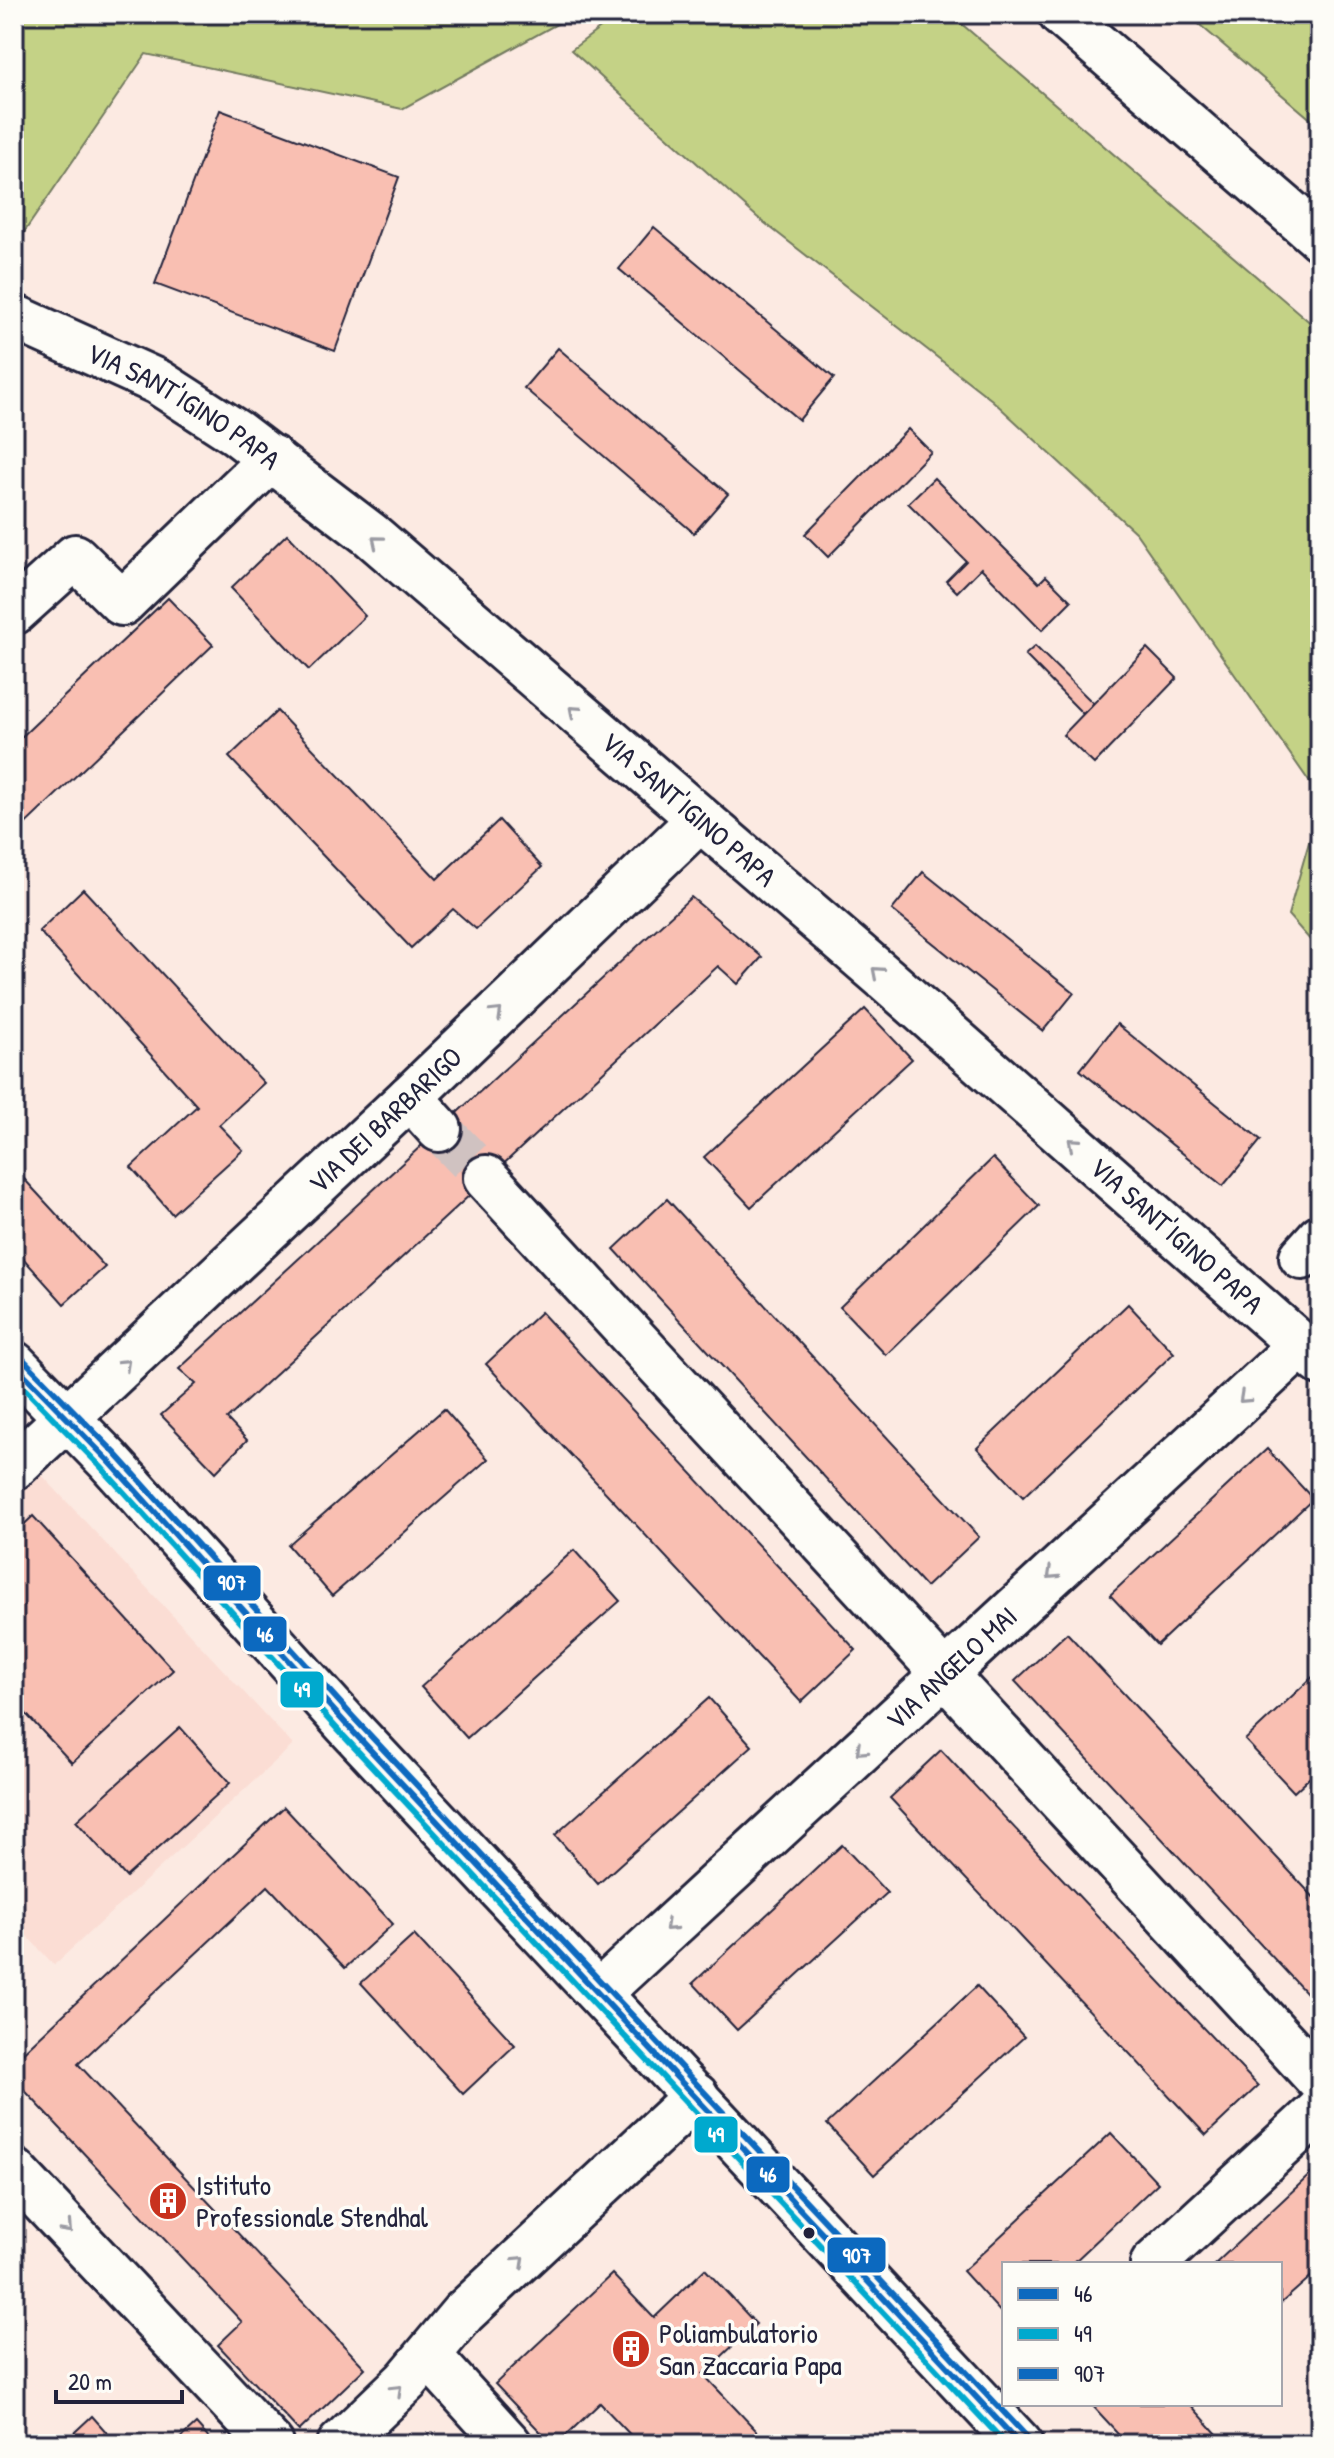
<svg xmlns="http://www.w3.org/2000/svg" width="1334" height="2458" viewBox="0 0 1334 2458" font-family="'Patrick Hand',sans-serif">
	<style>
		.built { fill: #fbddd4 }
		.green { fill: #c4d286; stroke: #737a60; stroke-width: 2 }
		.building { fill: #f9bfb2; stroke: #22223b; stroke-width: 2 }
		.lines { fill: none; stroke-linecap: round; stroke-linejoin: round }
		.minor-tunnel { stroke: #d0c2c1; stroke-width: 44; stroke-dasharray: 44 22; stroke-linecap: butt }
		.minor-casing { stroke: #22223b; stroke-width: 50 }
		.major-casing { stroke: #22223b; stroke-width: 50 }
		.minor { stroke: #fdfcf7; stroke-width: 44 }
		.major { stroke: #fdfcf7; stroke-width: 44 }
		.bus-1-casing { stroke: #fdfcf7; stroke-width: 12 }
		.bus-2-casing { stroke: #fdfcf7; stroke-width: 12 }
		.bus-3-casing { stroke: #fdfcf7; stroke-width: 12 }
		.bus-1 { stroke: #0c69bf; stroke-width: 6 }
		.bus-2 { stroke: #00a9ce; stroke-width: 6 }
		.bus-3 { stroke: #0c69bf; stroke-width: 6 }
		.oneway { stroke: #9a9aa2 }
		.bus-dot { fill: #22223b; stroke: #fdfcf7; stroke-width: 3 }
		.labels { text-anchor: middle; stroke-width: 7; stroke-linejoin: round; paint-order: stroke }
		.street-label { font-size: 28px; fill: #22223b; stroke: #fdfcf7 }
		.poi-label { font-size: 28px; fill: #22223b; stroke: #fdfcf7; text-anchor: start }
		.line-badge { stroke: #fdfcf7; stroke-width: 3 }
		.badge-label { font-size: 22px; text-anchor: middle; font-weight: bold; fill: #fff }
	</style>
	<rect width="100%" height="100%" fill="#fceae2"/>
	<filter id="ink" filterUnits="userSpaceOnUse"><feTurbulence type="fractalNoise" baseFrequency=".0125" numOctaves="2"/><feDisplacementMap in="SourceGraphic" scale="16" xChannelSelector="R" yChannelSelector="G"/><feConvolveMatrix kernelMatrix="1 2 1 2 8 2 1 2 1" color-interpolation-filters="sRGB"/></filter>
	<g filter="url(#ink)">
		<polygon class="built" points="40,1473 293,1745 54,1965 14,1922 14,1498"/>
		<g class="green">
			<polygon points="14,14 575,14 402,109 146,54 14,247"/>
			<polygon points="619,14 950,14 1320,331 1320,797 1136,533 992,400 757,217 571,50"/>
			<polygon points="1187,14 1320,14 1320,127"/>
			<polygon points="1320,804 1320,951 1288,915"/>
		</g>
		<g class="building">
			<polygon points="220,110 399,177 335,351 155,284"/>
			<polygon points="654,227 834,378 799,420 619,269"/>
			<polygon points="558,348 728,494 694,533 524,388"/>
			<polygon points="908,429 931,452 828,557 805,534"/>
			<polygon points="934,478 1039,583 1046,576 1071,601 1042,630 981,568 957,592 946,581 966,561 908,503"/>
			<polygon points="287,534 365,616 309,670 231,588"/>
			<polygon points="168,598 213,645 14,835 14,744"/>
			<polygon points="1035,646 1094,704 1083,714 1025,655"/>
			<polygon points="1147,648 1177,678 1094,764 1063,735"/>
			<polygon points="277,711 437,879 499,820 542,867 476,929 453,909 411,948 229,757"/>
			<polygon points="923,872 1074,993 1043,1031 892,910"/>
			<polygon points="83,889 264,1083 219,1125 243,1150 172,1214 131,1167 197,1106 39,931"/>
			<polygon points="691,897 762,957 738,984 718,966 227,1419 247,1440 216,1472 161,1415 196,1384 179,1369"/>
			<polygon points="865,1009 912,1059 751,1207 704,1157"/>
			<polygon points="1117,1024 1261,1140 1223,1186 1080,1070"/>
			<polygon points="993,1158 1039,1206 886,1355 840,1307"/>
			<polygon points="14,1168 105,1267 64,1304 14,1248"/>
			<polygon points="667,1199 979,1537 926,1587 614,1249"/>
			<polygon points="1128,1304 1174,1353 1023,1497 977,1448"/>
			<polygon points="541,1312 856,1650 801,1702 486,1364"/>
			<polygon points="444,1409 488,1459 332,1596 288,1545"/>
			<polygon points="1267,1449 1313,1499 1157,1645 1110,1595"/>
			<polygon points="33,1516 173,1670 72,1763 14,1701 14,1534"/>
			<polygon points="574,1550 620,1601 467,1738 421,1687"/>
			<polygon points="1067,1633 1320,1904 1320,2008 1015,1681"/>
			<polygon points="1320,1670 1320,1768 1294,1792 1245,1740"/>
			<polygon points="709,1698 752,1746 598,1884 555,1835"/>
			<polygon points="180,1727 230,1783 126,1877 76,1821"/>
			<polygon points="941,1750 1258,2086 1206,2135 890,1798"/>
			<polygon points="284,1807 393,1924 345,1968 268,1886 78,2064 365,2368 299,2431 218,2345 242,2322 14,2079 14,2061"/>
			<polygon points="842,1845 887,1893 737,2030 693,1983"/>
			<polygon points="414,1935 515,2045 463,2094 361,1983"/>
			<polygon points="977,1986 1024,2037 874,2175 827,2124"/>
			<polygon points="1111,2133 1158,2183 1072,2264 1004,2264 1004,2316 963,2271"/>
			<polygon points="1317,2168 1320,2278 1315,2273 1280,2304 1280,2264 1215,2264"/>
			<polygon points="705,2269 756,2324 703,2374 769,2444 639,2444 600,2403 557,2444 552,2444 495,2384 612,2274 654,2318"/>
			<polygon points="1091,2404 1190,2404 1226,2444 1128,2444"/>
			<polygon points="92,2416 117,2444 62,2444"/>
			<polygon points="196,2424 214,2444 174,2444"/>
		</g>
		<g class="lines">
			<polyline class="minor-tunnel" points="439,1129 486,1178"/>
			<g class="minor-casing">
				<g id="minor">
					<path id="s1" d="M14,317L158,382L237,433L371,535L886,979L1320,1362"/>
					<polyline points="14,612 75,557 122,603 272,458"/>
					<polyline points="410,1097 439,1129"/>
					<polyline points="486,1178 1320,2081"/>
					<polyline points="1302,1257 1320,1237"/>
					<polyline points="14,1364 108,1460 346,1724 1020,2444"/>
					<path id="s2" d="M14,1467L410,1097L700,819"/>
					<path id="s3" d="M600,1992L1301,1345"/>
					<polyline points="14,2171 271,2444"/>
					<polyline points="1153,2264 1320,2110"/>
					<polyline points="429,2356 509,2444"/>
					<polyline points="340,2444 406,2381 463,2313 696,2096"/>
				</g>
			</g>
			<g class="major-casing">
				<polyline id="major" points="1061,14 1320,238"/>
			</g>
			<use href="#minor" class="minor"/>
			<use href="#major" class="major"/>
			<g class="bus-1-casing">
				<polyline id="bus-1" points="14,1364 108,1460 346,1724 1020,2444"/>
			</g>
			<g class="bus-2-casing">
				<polyline id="bus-2" points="14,1378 101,1467 339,1731 1006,2444"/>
			</g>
			<g class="bus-3-casing">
				<polyline id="bus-3" points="21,1357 115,1453 353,1717 1027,2437"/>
			</g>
			<use href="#bus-1" class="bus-1"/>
			<use href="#bus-2" class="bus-2"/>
			<use href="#bus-3" class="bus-3"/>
		</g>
		<defs><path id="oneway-chevron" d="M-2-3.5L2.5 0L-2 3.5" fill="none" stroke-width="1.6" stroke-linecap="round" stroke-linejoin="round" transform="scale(2)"/></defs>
		<g class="oneway">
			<use href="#oneway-chevron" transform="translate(377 541) rotate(-140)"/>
			<use href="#oneway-chevron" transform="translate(574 711) rotate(-139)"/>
			<use href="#oneway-chevron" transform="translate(877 972) rotate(-139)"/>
			<use href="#oneway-chevron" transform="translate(497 1013) rotate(-44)"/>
			<use href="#oneway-chevron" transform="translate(1073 1143) rotate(-139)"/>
			<use href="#oneway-chevron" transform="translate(125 1364) rotate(-43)"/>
			<use href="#oneway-chevron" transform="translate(1244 1398) rotate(137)"/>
			<use href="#oneway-chevron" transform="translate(1052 1574) rotate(137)"/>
			<use href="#oneway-chevron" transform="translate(861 1750) rotate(137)"/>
			<use href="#oneway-chevron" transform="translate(670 1926) rotate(137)"/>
			<use href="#oneway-chevron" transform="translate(67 2228) rotate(47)"/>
			<use href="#oneway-chevron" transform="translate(520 2261) rotate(-43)"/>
			<use href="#oneway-chevron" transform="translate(397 2390) rotate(-44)"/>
		</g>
	</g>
	<defs>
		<g id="building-disc" transform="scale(2)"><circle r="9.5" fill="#c8321e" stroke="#fdfcf7"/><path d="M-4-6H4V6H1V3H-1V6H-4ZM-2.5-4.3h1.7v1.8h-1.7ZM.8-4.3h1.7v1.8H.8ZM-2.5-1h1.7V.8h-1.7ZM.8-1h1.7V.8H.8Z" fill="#fff"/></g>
	</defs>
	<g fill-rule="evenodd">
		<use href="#building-disc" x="168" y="2201"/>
		<use href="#building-disc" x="631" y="2349"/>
	</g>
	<circle class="bus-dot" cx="809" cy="2233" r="7"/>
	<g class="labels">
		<g class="street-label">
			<text dy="10" stroke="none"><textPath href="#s1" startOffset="192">VIA SANT'IGINO PAPA</textPath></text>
			<text dy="10" stroke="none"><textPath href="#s1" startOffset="840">VIA SANT'IGINO PAPA</textPath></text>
			<text dy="10" stroke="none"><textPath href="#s2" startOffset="508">VIA DEI BARBARIGO</textPath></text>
			<text dy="10" stroke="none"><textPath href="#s1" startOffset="1488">VIA SANT'IGINO PAPA</textPath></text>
			<text dy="10" stroke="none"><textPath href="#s3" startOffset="478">VIA ANGELO MAI</textPath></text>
		</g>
		<g class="poi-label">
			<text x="196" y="2195">Istituto<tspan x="196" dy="32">Professionale Stendhal</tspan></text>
			<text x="659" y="2343">Poliambulatorio<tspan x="659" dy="32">San Zaccaria Papa</tspan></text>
		</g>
	</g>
	<g class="line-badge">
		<rect x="202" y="1564" width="60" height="38" rx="8" fill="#0c69bf"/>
		<rect x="242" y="1615" width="46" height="38" rx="8" fill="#0c69bf"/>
		<rect x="279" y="1670" width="46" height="39" rx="8" fill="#00a9ce"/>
		<rect x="693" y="2115" width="46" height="39" rx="8" fill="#00a9ce"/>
		<rect x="745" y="2155" width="46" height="39" rx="8" fill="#0c69bf"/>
		<rect x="826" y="2236" width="61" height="38" rx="8" fill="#0c69bf"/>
	</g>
	<g class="badge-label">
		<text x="232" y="1590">907</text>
		<text x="265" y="1642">46</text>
		<text x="302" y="1697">49</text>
		<text x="716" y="2142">49</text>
		<text x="768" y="2182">46</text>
		<text x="857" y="2263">907</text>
	</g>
	<rect width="1334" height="2458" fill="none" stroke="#fdfcf7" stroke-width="48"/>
	<rect x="24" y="24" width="1286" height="2410" fill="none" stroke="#22223b" stroke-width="3" filter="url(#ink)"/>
	<rect x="1002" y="2262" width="280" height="144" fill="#fdfcf7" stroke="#a5a5ac" stroke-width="2"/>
	<rect x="1018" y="2288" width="40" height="12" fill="#0c69bf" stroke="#a5a5ac" stroke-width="2"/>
	<text x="1074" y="2302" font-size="24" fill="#22223b">46</text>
	<rect x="1018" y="2328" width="40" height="12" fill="#00a9ce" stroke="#a5a5ac" stroke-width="2"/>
	<text x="1074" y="2342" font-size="24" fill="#22223b">49</text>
	<rect x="1018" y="2368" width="40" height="12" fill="#0c69bf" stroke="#a5a5ac" stroke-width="2"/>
	<text x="1074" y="2382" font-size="24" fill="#22223b">907</text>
	<path d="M56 2390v12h126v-12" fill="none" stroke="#22223b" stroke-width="4"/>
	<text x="68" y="2390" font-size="24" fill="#22223b" stroke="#fdfcf7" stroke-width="6" paint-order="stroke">20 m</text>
</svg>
